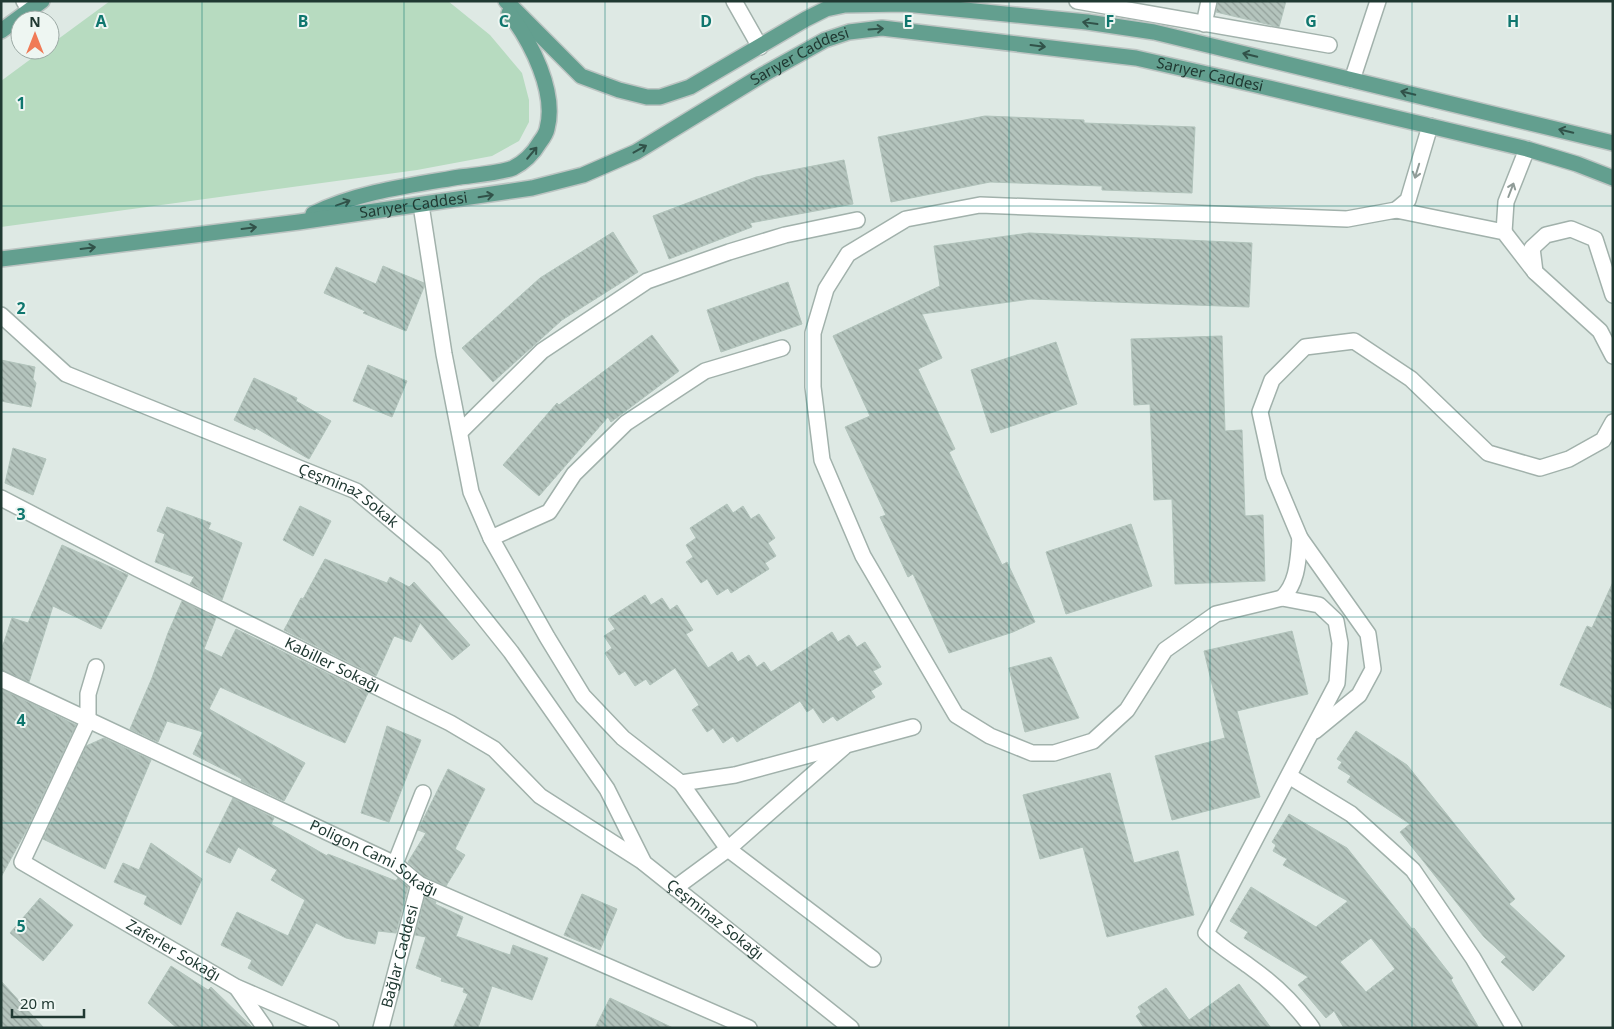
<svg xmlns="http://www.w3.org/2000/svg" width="1614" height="1029" viewBox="0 0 1614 1029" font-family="'Noto Sans',sans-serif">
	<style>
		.grass { fill: #b7dbc0 }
		.building { fill: url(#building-back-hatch); stroke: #b1c3bb; fill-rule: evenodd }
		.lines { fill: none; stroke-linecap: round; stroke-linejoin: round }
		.minor-casing { stroke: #a1b1ab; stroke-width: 18 }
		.major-casing { stroke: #bcc4c2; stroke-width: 18 }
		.minor { stroke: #fff; stroke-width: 15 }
		.major { stroke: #639f8f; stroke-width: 15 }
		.oneway { stroke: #315249 }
		.oneway2 { stroke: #909c98 }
		.grid { fill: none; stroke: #0f766e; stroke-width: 1; stroke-opacity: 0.55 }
		.labels { text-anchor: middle; stroke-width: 4; stroke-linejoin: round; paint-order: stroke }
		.street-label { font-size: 15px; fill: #203932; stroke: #eef6f2 }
		.grid-label { font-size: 16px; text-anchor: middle; font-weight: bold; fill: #0f766e; stroke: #eef6f2; stroke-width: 4; stroke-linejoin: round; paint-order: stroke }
	</style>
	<defs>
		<pattern id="building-back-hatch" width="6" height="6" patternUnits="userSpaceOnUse" patternTransform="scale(1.25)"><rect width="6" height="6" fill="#b4c4bd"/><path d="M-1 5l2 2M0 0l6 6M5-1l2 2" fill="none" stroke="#92a09a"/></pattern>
	</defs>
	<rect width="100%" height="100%" fill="#dee9e4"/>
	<polygon class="grass" points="110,1 448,1 490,35 522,73 529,100 529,122 519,141 492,156 417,170 1,227 1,81 43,50 50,50 50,45"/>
	<g class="building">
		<polygon points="1218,1 1286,1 1279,27 1216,12"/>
		<polygon points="985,116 1084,120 1084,123 1195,127 1192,193 1102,190 1102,186 990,182 891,202 878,137"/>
		<polygon points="844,160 853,204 750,223 752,227 669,259 653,216 756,177"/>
		<polygon points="613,232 638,272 562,320 493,382 462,348 540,278"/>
		<polygon points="1029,233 1252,243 1249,307 1031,299 922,314 942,358 918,369 955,449 949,452 1002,565 1007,562 1035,622 1013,632 949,653 913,574 908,577 880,517 886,515 845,427 870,416 833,336 940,286 934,246"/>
		<polygon points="383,266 424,283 424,287 406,331 363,313 365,311 324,293 336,267 376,284"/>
		<polygon points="788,282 802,324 721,352 707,310"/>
		<polygon points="652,335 679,371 611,422 608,417 539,496 503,465 557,403 559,405"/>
		<polygon points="1222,336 1225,431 1242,430 1245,516 1263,515 1265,581 1175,584 1172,499 1154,500 1150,404 1134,405 1131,339"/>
		<polygon points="1056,342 1077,404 991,433 971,370"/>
		<polygon points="1,360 35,367 33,379 36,383 31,407 1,401"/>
		<polygon points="368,365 407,381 392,417 353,401"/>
		<polygon points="254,378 297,398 296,401 331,421 309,459 256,428 255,430 234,420"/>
		<polygon points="13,448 46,459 33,495 5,483"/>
		<polygon points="727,504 733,513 743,506 751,519 759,514 775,538 768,543 776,556 765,563 769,569 731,593 728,588 717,595 707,579 701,583 686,562 693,557 686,545 696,538 690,528"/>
		<polygon points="300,506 331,521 313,556 283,540"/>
		<polygon points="167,507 211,523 208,529 242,543 222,600 190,584 194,577 155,562 165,534 157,531"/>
		<polygon points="1131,524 1152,586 1066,614 1046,552"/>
		<polygon points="62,545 128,575 101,629 53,606 29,682 1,670 1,651 12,618 28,623"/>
		<polygon points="325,559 387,583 390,577 409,587 414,582 470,645 452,660 420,623 411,642 394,636 376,676 284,630 301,598 303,599"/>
		<polygon points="1613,582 1613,709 1560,685 1587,626 1592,628"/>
		<polygon points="645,595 651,605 662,598 670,610 677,605 693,630 686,634 708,668 732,652 738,662 749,655 757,667 764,662 771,672 832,632 838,642 849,635 857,647 865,642 881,667 873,671 882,684 871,691 875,697 837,721 833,716 823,723 813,708 807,712 800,701 737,742 733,736 723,743 713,728 707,732 692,710 699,705 675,668 650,685 646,679 635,686 625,671 619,675 605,653 612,648 604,636 615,629 608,619"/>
		<polygon points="182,601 216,618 204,649 222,657 236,629 368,693 345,743 220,687 209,709 305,763 284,801 241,781 242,779 193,754 203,732 167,721 158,742 130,729 152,678 168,633"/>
		<polygon points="1292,631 1308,694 1237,711 1260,797 1172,820 1155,756 1225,738 1204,651"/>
		<polygon points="1051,657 1079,718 1025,732 1009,668"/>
		<polygon points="1,689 76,725 26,831 1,877"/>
		<polygon points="387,726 421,740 389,822 361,813"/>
		<polygon points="1356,731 1407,765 1515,899 1509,904 1565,956 1533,991 1501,962 1506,957 1484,937 1400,832 1410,824 1347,782 1351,776 1338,768 1342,762 1337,759"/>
		<polygon points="104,738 151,760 105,869 43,839 86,746"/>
		<polygon points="448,769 485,789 455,849 465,855 446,886 424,876 408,862 426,833 418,830"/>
		<polygon points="1110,773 1134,863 1178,851 1194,915 1107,937 1083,847 1040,859 1023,795"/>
		<polygon points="233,798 274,818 271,824 327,856 328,854 396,881 398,878 408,887 396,933 378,931 375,944 346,938 316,923 282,986 248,968 252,960 221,945 237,912 288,936 305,900 271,880 277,870 238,847 230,863 206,852"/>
		<path d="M1289,814L1347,848L1412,929L1414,928L1453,978L1451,980L1479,1028H1344L1334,1011L1326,1018L1298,985L1308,977L1244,938L1248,932L1230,921L1251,887L1316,927L1348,901L1283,865L1287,859L1273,851L1276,845L1272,842ZM1371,938L1395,969L1366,992L1340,962Z"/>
		<polygon points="151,843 202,879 181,925 144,904 147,896 114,882 123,863 139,870"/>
		<polygon points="582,894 617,909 600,950 564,935"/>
		<polygon points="425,897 436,902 435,904 463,917 456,936 510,955 513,945 548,958 532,1000 492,986 478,1028 453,1028 468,994 463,992 464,988 441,981 442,978 416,968 426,937 415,935"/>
		<polygon points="40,898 73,925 43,961 10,933"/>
		<polygon points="171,966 208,990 211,987 253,1028 177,1028 148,1003"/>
		<polygon points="1,981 44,1028 1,1028"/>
		<polygon points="1239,984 1271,1028 1144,1028 1136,1016 1141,1012 1138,1007 1166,988 1189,1020"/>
		<polygon points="610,998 673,1028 595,1028"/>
	</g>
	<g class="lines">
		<g class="minor-casing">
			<g id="minor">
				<polyline points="24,1 30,10"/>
				<polyline points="734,1 760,47"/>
				<polyline points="1077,1 1329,45"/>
				<polyline points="1204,24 1209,1"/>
				<polyline points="1352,80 1378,1"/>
				<polyline points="421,205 444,354 471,492 491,538 547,637 583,696 623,738 681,783 735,775 913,727"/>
				<polyline points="1396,210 1408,200 1430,126"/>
				<polyline points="1504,232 1506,202 1527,149"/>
				<polyline points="1613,295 1595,239 1571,229 1546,235 1532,248 1535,272 1600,331 1613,356"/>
				<path id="s1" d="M1,315L66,374L356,491L435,557L511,652L607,789L644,863L851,1028"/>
				<polyline points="460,432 542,351 647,281 729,252 785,235 857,220"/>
				<path id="s2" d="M1,498L138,569L450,723L494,749L540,796L643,862"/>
				<polyline points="491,538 549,512 574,474 626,423 705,371 782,348"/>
				<path d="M1282,598C1298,583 1298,559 1300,538"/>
				<path id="s3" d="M96,667L88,694V721L22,862L236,987L331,1028"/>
				<path id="s4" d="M1,679L395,864L419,884L749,1028"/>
				<polyline points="1315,731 1359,695 1373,669 1368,634 1300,538 1274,476 1260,412 1272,380 1305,347 1354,341 1411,379 1488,453 1540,468 1569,459 1603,440 1613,422"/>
				<polyline points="1289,776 1351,814 1413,870 1473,958 1514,1028"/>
				<polyline points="681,783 728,849 873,959"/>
				<polyline points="395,864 423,793"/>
				<polyline points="675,888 728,849 844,747"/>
				<polyline points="237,988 265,1028"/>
				<path id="s5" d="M381,1028L419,884"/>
				<path d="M1312,1028C1295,1004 1273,983 1249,966C1234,955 1219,946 1206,933L1337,683L1340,643L1336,621L1319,605L1282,598L1216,614L1165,650L1127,710L1093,741L1054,753H1032L990,736L956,715L863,556L822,460L813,387V333L826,289L848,254L906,219L980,205L1347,219L1396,210L1504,232L1535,272"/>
			</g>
		</g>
		<g class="major-casing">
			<g id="major">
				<polyline points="506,1 581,76 619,90 647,97 660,97 690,87 806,19 826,9 845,5 905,4 1087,22 1154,32 1613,143"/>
				<polyline points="1,31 42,1"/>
				<path d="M313,214C356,192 413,185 460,177C475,175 501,173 513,168C525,162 533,154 540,142C543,138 546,134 547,129C557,92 531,42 509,13"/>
				<path id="s6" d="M1,259L299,222L532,188L583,175L636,152L764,74L825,40L849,32L882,28L1136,58L1256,85L1527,149L1577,164L1613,178"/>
			</g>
		</g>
		<use href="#minor" class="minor"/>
		<use href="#major" class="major"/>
	</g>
	<defs><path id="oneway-shaft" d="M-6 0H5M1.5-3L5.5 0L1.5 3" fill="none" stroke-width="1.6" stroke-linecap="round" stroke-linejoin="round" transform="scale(1.25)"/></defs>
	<g class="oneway">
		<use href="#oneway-shaft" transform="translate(1090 23) rotate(-172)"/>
		<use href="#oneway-shaft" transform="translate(876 29) rotate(-4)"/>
		<use href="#oneway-shaft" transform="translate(1038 46) rotate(7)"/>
		<use href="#oneway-shaft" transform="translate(1250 55) rotate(-166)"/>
		<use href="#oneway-shaft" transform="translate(1408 93) rotate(-166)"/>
		<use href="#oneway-shaft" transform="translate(1566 131) rotate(-166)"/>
		<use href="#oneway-shaft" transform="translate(640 149) rotate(-29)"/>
		<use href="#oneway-shaft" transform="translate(532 153) rotate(-50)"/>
		<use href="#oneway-shaft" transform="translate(486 196) rotate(-9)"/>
		<use href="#oneway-shaft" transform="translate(343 203) rotate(-20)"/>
		<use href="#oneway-shaft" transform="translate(249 228) rotate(-7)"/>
		<use href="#oneway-shaft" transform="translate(88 248) rotate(-7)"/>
	</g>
	<g class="oneway2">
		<use href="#oneway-shaft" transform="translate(1417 171) rotate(107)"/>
		<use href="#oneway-shaft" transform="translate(1511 190) rotate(-69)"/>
	</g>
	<path class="grid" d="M202,1V1028M404,1V1028M605,1V1028M807,1V1028M1009,1V1028M1210,1V1028M1412,1V1028M1,206H1613M1,412H1613M1,617H1613M1,823H1613"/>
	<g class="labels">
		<g class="street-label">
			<text dy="5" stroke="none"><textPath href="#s6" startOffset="836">Sarıyer Caddesi</textPath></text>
			<text dy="5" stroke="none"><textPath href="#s6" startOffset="1256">Sarıyer Caddesi</textPath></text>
			<text dy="5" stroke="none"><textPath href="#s6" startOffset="416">Sarıyer Caddesi</textPath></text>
			<text dy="5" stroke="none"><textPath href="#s1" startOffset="396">Çeşminaz Sokak</textPath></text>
			<text dy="5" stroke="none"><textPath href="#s2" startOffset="371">Kabiller Sokağı</textPath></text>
			<text dy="5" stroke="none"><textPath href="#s4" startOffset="414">Poligon Cami Sokağı</textPath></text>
			<text dy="5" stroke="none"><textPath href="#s1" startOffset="966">Çeşminaz Sokağı</textPath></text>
			<text dy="5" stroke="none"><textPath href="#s3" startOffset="386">Zaferler Sokağı</textPath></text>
			<text dy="5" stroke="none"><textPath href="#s5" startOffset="74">Bağlar Caddesi</textPath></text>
		</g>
	</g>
	<g class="grid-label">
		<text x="101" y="27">A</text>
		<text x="303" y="27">B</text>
		<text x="504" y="27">C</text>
		<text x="706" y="27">D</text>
		<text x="908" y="27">E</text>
		<text x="1110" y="27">F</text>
		<text x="1311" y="27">G</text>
		<text x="1513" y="27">H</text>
		<text x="21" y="109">1</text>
		<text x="21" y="314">2</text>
		<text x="21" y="520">3</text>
		<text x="21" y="726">4</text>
		<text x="21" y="932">5</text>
	</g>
	<rect width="1614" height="1029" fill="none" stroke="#203932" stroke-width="5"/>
	<g transform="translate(35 35)"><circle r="24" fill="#eef6f2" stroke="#9caaa5"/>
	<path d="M0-4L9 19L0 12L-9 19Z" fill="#f07a56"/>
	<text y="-8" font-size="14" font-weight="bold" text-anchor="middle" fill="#203932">N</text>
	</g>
	<path d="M12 1009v8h72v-8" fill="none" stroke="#203932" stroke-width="2.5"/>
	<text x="20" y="1009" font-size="15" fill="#203932" stroke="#eef6f2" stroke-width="4" paint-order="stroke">20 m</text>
</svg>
